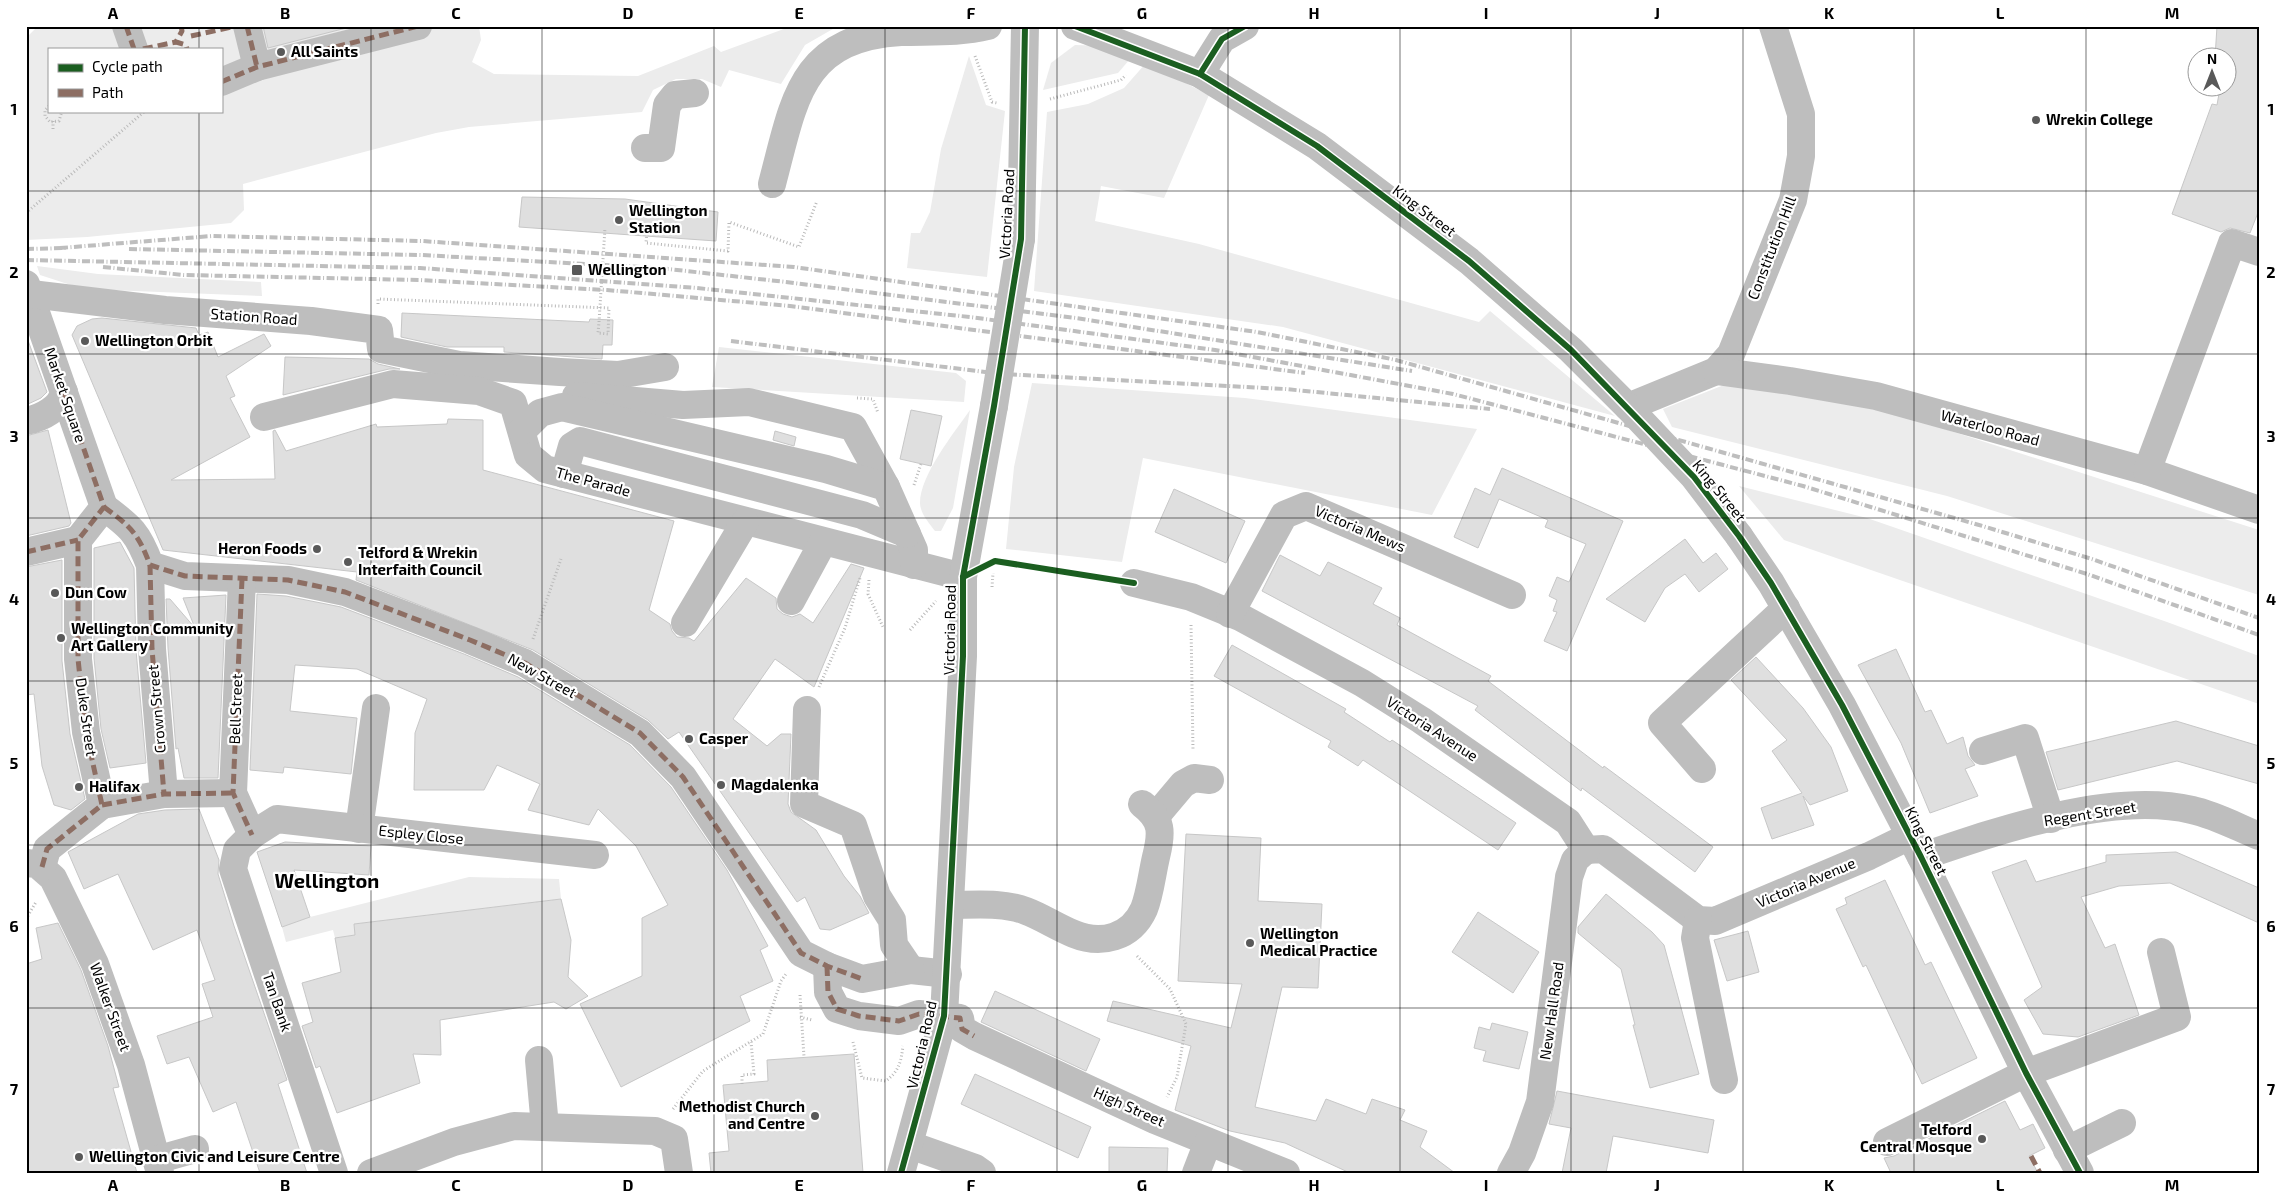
<svg xmlns="http://www.w3.org/2000/svg" width="2285" height="1199" viewBox="0 0 2285 1199" font-family="'Exo 2',sans-serif">
	<style>
		.green { fill: #ececec; fill-rule: evenodd }
		.building { fill: #dfdfdf; stroke: #c7c7c7 }
		.lines { fill: none; stroke-linecap: round; stroke-linejoin: round }
		.path { stroke: #b9b9b9; stroke-width: 3; stroke-dasharray: 1 2.5; stroke-linecap: butt }
		.minor { stroke: #bebebe; stroke-width: 28 }
		.rail { stroke: #bebebe; stroke-width: 4; stroke-dasharray: 8 2.5 1 2.5; stroke-linecap: butt }
		.path-bridge { stroke: #b9b9b9; stroke-width: 3; stroke-dasharray: 1 2.5; stroke-linecap: butt }
		.minor-bridge { stroke: #bebebe; stroke-width: 28 }
		.quiet { stroke: #8d6e63; stroke-width: 5; stroke-dasharray: 10 5; stroke-linecap: butt }
		.cycleway-casing { stroke: #fff; stroke-width: 9 }
		.cycleway { stroke: #1b5e20; stroke-width: 6 }
		.grid { fill: none; stroke: #000; stroke-width: 1; stroke-opacity: 0.55 }
		.poi-dot { fill: #595959; stroke: #fff; stroke-width: 2 }
		.labels { text-anchor: middle; stroke-width: 4.5; stroke-linejoin: round; paint-order: stroke }
		.poi-label { font-size: 15px; font-weight: bold; fill: #000; stroke: #fff; text-anchor: start }
		.street-label { font-size: 15px; fill: #000; stroke: #fff }
		.district-label { font-size: 20px; font-weight: bold; fill: #000; stroke: #fff }
		.neatline { fill: none; stroke: #000; stroke-width: 2 }
		.grid-label { font-size: 16px; text-anchor: middle; font-weight: bold; fill: #000 }
	</style>
	<rect width="100%" height="100%" fill="#fff"/>
	<g class="green">
		<path d="M38,26H479L481,40L472,62L494,74L638,76L714,46L721,52L792,26H838L805,45L781,84L729,70L721,87L702,79H676L653,90L642,112L469,127L436,133L243,184L244,210L231,223L87,237L26,240V38ZM49,49H221V111H49Z"/>
		<polygon points="1075,45 1108,46 1130,59 1118,73 1043,90 1051,63"/>
		<polygon points="969,56 986,105 1005,111 987,277 907,268 911,233 920,233 930,212 941,149"/>
		<polygon points="1146,63 1209,95 1164,198 1101,186 1095,221 1199,244 1479,322 1490,311 1615,416 1283,327 1034,291 1047,112 1088,104 1124,88"/>
		<polygon points="37,266 98,274 261,282 262,296 83,289 40,275"/>
		<polygon points="719,347 956,373 966,381 964,402 712,387"/>
		<polygon points="1032,383 1245,398 1477,429 1432,515 1143,458 1122,562 1006,549 1014,467"/>
		<polygon points="1724,385 1876,407 2259,530 2259,595 1947,496 1672,427 1663,409"/>
		<path d="M970,410L953,508L941,531H935C929,523 920,513 920,503C920,475 954,433 970,410Z"/>
		<polygon points="1739,486 1867,518 2167,622 2259,656 2259,704 1784,540"/>
		<polygon points="469,877 559,879 561,899 354,924 355,935 335,938 333,930 286,942 282,927 310,917"/>
	</g>
	<g class="building">
		<polygon points="263,26 354,26 268,48"/>
		<polygon points="2217,26 2259,26 2259,210 2250,233 2230,228 2221,232 2172,214 2212,104 2217,105 2220,88 2228,88 2228,58 2215,58"/>
		<polygon points="522,197 625,199 718,212 716,241 519,227"/>
		<polygon points="402,313 589,322 590,319 613,320 612,345 603,345 602,359 504,352 504,347 447,347 401,337"/>
		<polygon points="102,318 196,328 199,335 208,332 218,357 264,334 271,346 226,376 235,396 230,398 250,437 171,480 275,479 273,431 275,430 286,451 376,424 377,427 447,424 448,419 483,420 483,470 674,521 649,610 670,624 672,631 677,637 689,638 694,641 746,578 776,598 777,609 783,614 792,617 800,614 813,623 851,564 864,568 814,687 775,659 733,719 767,746 781,734 791,734 788,804 791,812 816,830 844,876 860,896 869,913 830,930 820,929 805,897 797,902 679,732 668,739 648,720 533,650 356,580 357,572 163,550 72,335 77,326 92,319"/>
		<polygon points="26,335 47,392 41,398 26,405"/>
		<polygon points="285,357 369,359 378,364 400,369 389,369 283,395"/>
		<polygon points="911,410 942,416 931,466 900,459"/>
		<polygon points="48,430 71,523 69,526 26,536 26,436"/>
		<polygon points="775,431 796,437 794,446 773,440"/>
		<polygon points="1502,468 1623,521 1567,651 1544,641 1557,612 1553,611 1557,600 1549,596 1557,577 1569,582 1586,544 1545,527 1548,520 1499,499 1478,548 1454,537 1475,488 1490,495"/>
		<polygon points="1174,489 1245,521 1226,563 1155,532"/>
		<polygon points="1685,539 1703,563 1716,553 1728,569 1699,592 1685,574 1665,588 1645,622 1606,599"/>
		<polygon points="120,542 134,568 136,650 146,763 110,768 101,729 94,658 94,548"/>
		<polygon points="1280,555 1320,576 1328,562 1382,588 1373,604 1400,618 1397,625 1491,676 1488,681 1603,768 1604,766 1713,847 1695,872 1582,788 1581,791 1475,710 1478,706 1262,591"/>
		<polygon points="62,560 62,661 70,734 85,799 71,810 54,805 42,766 34,694 26,695 26,567"/>
		<polygon points="257,594 286,596 341,607 464,654 518,677 630,745 671,787 727,870 768,946 760,950 773,981 740,996 750,1021 621,1087 580,1004 642,976 642,918 668,905 636,846 598,809 589,825 528,810 540,784 497,765 484,790 414,790 415,733 427,699 357,669 295,665 290,711 357,718 351,774 284,767 283,773 250,770"/>
		<polygon points="226,595 218,778 184,778 178,748 176,749 168,648 166,599 170,599 195,628 183,598"/>
		<polygon points="1232,645 1346,709 1344,712 1390,742 1392,740 1516,823 1498,850 1363,760 1358,766 1328,747 1331,741 1214,676"/>
		<polygon points="1896,649 1925,712 1931,710 1947,744 1963,737 1968,756 1975,765 1965,769 1978,796 1930,813 1901,743 1858,665"/>
		<polygon points="1756,657 1803,708 1831,747 1848,791 1810,805 1803,796 1814,825 1772,839 1761,808 1802,793 1772,751 1787,740 1731,680"/>
		<polygon points="2176,721 2259,746 2259,784 2177,761 2058,790 2046,752"/>
		<polygon points="199,809 219,860 218,874 234,926 287,1080 278,1084 307,1173 260,1173 236,1102 213,1112 189,1057 167,1064 157,1036 213,1017 202,984 215,980 197,930 153,950 118,874 84,889 68,852 138,814 165,810"/>
		<polygon points="1186,834 1261,838 1258,901 1322,904 1318,988 1282,987 1255,1107 1316,1121 1326,1099 1366,1114 1372,1099 1405,1110 1400,1120 1427,1131 1420,1147 1455,1173 1350,1173 1285,1143 1230,1131 1175,1110 1191,1046 1107,1021 1113,1001 1231,1028 1242,984 1178,981"/>
		<polygon points="285,842 371,846 369,875 294,870 310,917 282,927 257,852"/>
		<polygon points="2176,852 2259,888 2259,923 2170,883 2119,886 2081,897 2105,948 2115,944 2139,1015 2078,1037 2043,1034 2024,1000 2042,987 1992,872 2026,860 2036,882 2106,862 2106,855"/>
		<polygon points="1885,880 1925,965 1931,962 1977,1058 1922,1084 1866,965 1863,967 1836,909 1847,904 1845,898"/>
		<polygon points="1606,894 1652,932 1664,945 1699,1074 1650,1088 1633,1025 1635,1025 1621,969 1578,933 1578,927"/>
		<polygon points="561,899 571,940 568,977 588,996 566,1009 554,1002 440,1020 441,1055 413,1054 420,1083 337,1113 320,1066 316,1068 302,1026 313,1022 302,983 341,972 335,938 355,935 354,924"/>
		<polygon points="1478,912 1539,952 1513,993 1452,952"/>
		<polygon points="58,923 81,970 108,1046 119,1087 113,1088 137,1173 26,1173 26,964 42,959 36,928"/>
		<polygon points="1748,931 1759,972 1727,981 1714,940"/>
		<polygon points="995,991 1100,1039 1086,1071 981,1022"/>
		<polygon points="1492,1023 1528,1032 1519,1069 1483,1061 1486,1051 1474,1048 1479,1027 1490,1030"/>
		<polygon points="854,1054 863,1173 711,1173 709,1153 729,1151 723,1085 768,1081 767,1060"/>
		<polygon points="975,1074 1091,1127 1078,1158 961,1104"/>
		<polygon points="1557,1091 1714,1120 1708,1153 1613,1136 1606,1173 1562,1173 1571,1128 1549,1124"/>
		<polygon points="2005,1101 2020,1130 2033,1124 2045,1148 2029,1156 2038,1173 1891,1173 1884,1158 1894,1156"/>
		<polygon points="1109,1147 1168,1148 1167,1173 1109,1173"/>
	</g>
	<g class="lines">
		<g class="path">
			<polyline points="975,56 992,102 997,103"/>
			<polyline points="1050,99 1121,80 1126,75"/>
			<polyline points="49,106 45,110 45,116 50,122 59,121 62,111"/>
			<polyline points="53,129 53,119"/>
			<polyline points="26,213 145,111"/>
			<polyline points="647,230 646,243 728,251 729,222 799,247 817,201"/>
			<polyline points="378,304 378,299 609,308 608,334 598,333 599,322"/>
			<polyline points="857,398 873,399 878,413"/>
			<polyline points="914,485 921,464"/>
			<polyline points="869,580 868,594 883,627"/>
			<polyline points="992,587 993,573"/>
			<polyline points="1191,625 1193,751"/>
			<polyline points="910,630 936,601"/>
			<polyline points="533,639 561,559"/>
			<polyline points="819,687 845,628 860,578"/>
			<polyline points="26,919 36,902"/>
			<polyline points="1137,956 1170,989 1186,1024 1177,1077 1167,1097"/>
			<polyline points="800,995 804,1057"/>
			<polyline points="800,1017 812,1020"/>
			<path d="M853,1042L862,1078L886,1081C899,1071 901,1062 903,1046"/>
			<polyline points="742,1084 742,1075 754,1074 751,1042"/>
			<polyline points="673,1109 703,1071 763,1034 781,981 786,974"/>
		</g>
		<g class="minor">
			<polyline points="126,26 134,49"/>
			<polyline points="247,26 257,67"/>
			<polyline points="1075,26 1200,74 1317,146 1469,261 1571,350 1628,407 1716,371 1731,354 1793,200 1801,156 1801,114 1773,26"/>
			<polyline points="1200,74 1222,39 1245,26"/>
			<polyline points="221,82 257,67 418,26"/>
			<polyline points="645,148 661,148 667,105 675,95 695,93"/>
			<path d="M772,184C794,102 799,38 901,32C931,31 959,33 988,26"/>
			<polyline points="1021,239 1025,26"/>
			<polyline points="26,284 104,507 78,540"/>
			<polyline points="31,294 165,310 311,321 379,330 381,349 459,365 560,372 618,375 665,367"/>
			<polyline points="1716,371 1790,381 1876,396 2147,471 2259,510"/>
			<polyline points="576,396 683,405 749,402 853,427 886,487"/>
			<polyline points="264,417 393,384 479,391 513,403 528,455 545,469 963,577"/>
			<path d="M26,421C42,418 61,408 64,392"/>
			<polyline points="522,431 540,413 562,407 826,469 886,487 914,550 914,565"/>
			<polyline points="2147,471 2232,243 2259,252"/>
			<polyline points="564,474 572,446 580,441 862,515 907,534"/>
			<path d="M104,507C131,527 138,533 150,565L185,576L288,580L345,592L470,640L525,663L640,733L683,777L801,953L827,966L862,979L911,970L948,974"/>
			<polyline points="1739,536 1771,583 1842,705 1921,857 2026,1073 2080,1173"/>
			<polyline points="26,552 78,540"/>
			<polyline points="150,565 152,649 164,794"/>
			<polyline points="242,579 233,793 252,835"/>
			<polyline points="1134,583 1191,597 1240,617 1362,683 1421,720 1568,822 1586,850"/>
			<polyline points="791,601 823,542"/>
			<polyline points="1230,614 1284,515 1306,506 1512,595"/>
			<polyline points="685,623 745,522"/>
			<polyline points="807,710 804,804 853,825 877,896 892,920 894,945 911,970"/>
			<polyline points="1983,751 2025,738 2051,819"/>
			<polyline points="1702,769 1662,723 1786,608"/>
			<polyline points="102,805 164,794 233,793"/>
			<polyline points="1156,816 1183,784 1194,778 1210,780"/>
			<polyline points="359,829 376,708"/>
			<polyline points="1586,850 1603,849 1698,920 1715,921 1869,856 1910,836"/>
			<path d="M1921,857C1997,831 2111,791 2192,810C2215,815 2237,827 2259,836"/>
			<polyline points="26,863 37,864 53,878 95,964 131,1065 160,1173"/>
			<polyline points="42,867 47,849 102,805 86,732 78,659 78,540"/>
			<path d="M950,905C974,905 1003,902 1026,911C1042,917 1057,927 1074,934C1101,945 1131,938 1144,909C1150,894 1152,874 1156,857C1162,833 1163,820 1142,804"/>
			<polyline points="1698,920 1695,938 1724,1080"/>
			<polyline points="827,966 828,992 837,1009 859,1016 899,1021 919,1014 960,1018 962,1029 974,1036 1155,1120 1286,1173"/>
			<polyline points="539,1060 545,1127"/>
			<polyline points="1887,1142 2026,1073 2177,1017 2161,952"/>
			<polyline points="910,1145 975,1168 982,1173"/>
			<polyline points="2067,1150 2122,1123"/>
			<polyline points="156,1160 195,1149"/>
			<polyline points="334,1173 233,869 237,850 252,835 277,819 595,855"/>
			<polyline points="371,1173 454,1142 514,1126 655,1131 674,1139 679,1173"/>
			<polyline points="901,1173 944,1016 963,656 963,577 994,406"/>
			<polyline points="1196,1173 1208,1142"/>
			<polyline points="1511,1173 1522,1153 1540,1102 1569,877 1575,860 1586,850"/>
		</g>
		<g class="rail">
			<polyline points="60,248 212,236 422,241 794,267 1257,332 1396,360 1979,525 2092,559 2259,618"/>
			<polyline points="26,249 67,248"/>
			<polyline points="129,249 421,255 659,268 786,282 1076,318 1412,371"/>
			<polyline points="26,260 420,268 697,288 970,317 1215,350 1453,394 1803,486 2087,574 2259,635"/>
			<polyline points="103,267 184,275 419,280 607,290 790,306 1305,373"/>
			<polyline points="731,341 1002,374 1285,389 1490,409"/>
		</g>
		<polyline class="path-bridge" points="599,322 605,228"/>
		<g class="minor-bridge">
			<polyline points="994,406 1021,239"/>
			<polyline points="1628,407 1694,477 1739,536"/>
		</g>
		<g class="quiet">
			<polyline points="126,26 134,49"/>
			<polyline points="181,26 182,31 176,42 186,45 187,49"/>
			<polyline points="247,26 257,67"/>
			<polyline points="191,36 236,26"/>
			<polyline points="143,49 176,42"/>
			<polyline points="221,82 257,67 418,26"/>
			<polyline points="64,392 104,507 78,540"/>
			<path d="M104,507C131,527 138,533 150,565L185,576L288,580L345,592L470,640L525,663L640,733L683,777L801,953L827,966L862,979"/>
			<polyline points="26,552 78,540"/>
			<polyline points="150,565 152,649 164,794"/>
			<polyline points="242,579 233,793 252,835"/>
			<polyline points="102,805 164,794 233,793"/>
			<polyline points="42,867 47,849 102,805 86,732 78,659 78,540"/>
			<polyline points="827,966 828,992 837,1009 859,1016 899,1021 919,1014 960,1018 962,1029 974,1036"/>
			<polyline points="2031,1156 2040,1173"/>
		</g>
		<g class="cycleway-casing">
			<g id="cycleway">
				<polyline points="1075,26 1200,74 1317,146 1469,261 1571,350 1694,477 1739,536 1771,583 1842,705 1921,857 2026,1073 2080,1173"/>
				<polyline points="1200,74 1222,39 1245,26"/>
				<polyline points="963,577 995,561 1134,583"/>
				<polyline points="901,1173 944,1016 963,656 963,577 994,406 1021,239 1025,26"/>
			</g>
		</g>
		<use href="#cycleway" class="cycleway"/>
	</g>
	<path class="grid" d="M199,26V49M371,26V1173M542,26V1173M714,26V1173M885,26V1173M1057,26V1173M1228,26V1173M1400,26V1173M1571,26V1173M1743,26V1173M1914,26V1173M2086,26V1173M199,111V1173M26,191H2259M26,354H2259M26,518H2259M26,681H2259M26,845H2259M26,1008H2259"/>
	<g class="poi-dot">
		<circle cx="281" cy="52" r="5"/>
		<circle cx="2036" cy="120" r="5"/>
		<circle cx="619" cy="220" r="5"/>
		<rect x="571" y="264" width="12" height="12" rx="2.5"/>
		<circle cx="85" cy="341" r="5"/>
		<circle cx="317" cy="549" r="5"/>
		<circle cx="348" cy="562" r="5"/>
		<circle cx="55" cy="593" r="5"/>
		<circle cx="61" cy="638" r="5"/>
		<circle cx="689" cy="739" r="5"/>
		<circle cx="721" cy="785" r="5"/>
		<circle cx="79" cy="787" r="5"/>
		<circle cx="1250" cy="943" r="5"/>
		<circle cx="815" cy="1116" r="5"/>
		<circle cx="1982" cy="1139" r="5"/>
		<circle cx="79" cy="1157" r="5"/>
	</g>
	<g class="labels">
		<g class="poi-label">
			<text x="291" y="57">All Saints</text>
			<text x="2046" y="125">Wrekin College</text>
			<text x="629" y="216">Wellington<tspan x="629" dy="17">Station</tspan></text>
			<text x="588" y="275">Wellington</text>
			<text x="95" y="346">Wellington Orbit</text>
			<text x="307" y="554" text-anchor="end">Heron Foods</text>
			<text x="358" y="558">Telford &amp; Wrekin<tspan x="358" dy="17">Interfaith Council</tspan></text>
			<text x="65" y="598">Dun Cow</text>
			<text x="71" y="634">Wellington Community<tspan x="71" dy="17">Art Gallery</tspan></text>
			<text x="699" y="744">Casper</text>
			<text x="731" y="790">Magdalenka</text>
			<text x="89" y="792">Halifax</text>
			<text x="1260" y="939">Wellington<tspan x="1260" dy="17">Medical Practice</tspan></text>
			<text x="805" y="1112" text-anchor="end">Methodist Church<tspan x="805" dy="17">and Centre</tspan></text>
			<text x="1972" y="1135" text-anchor="end">Telford<tspan x="1972" dy="17">Central Mosque</tspan></text>
			<text x="89" y="1162">Wellington Civic and Leisure Centre</text>
		</g>
		<g class="street-label">
			<text transform="translate(1424 211) rotate(37)" y="5">King Street</text>
			<text transform="translate(1007 214) rotate(-87)" y="5">Victoria Road</text>
			<text transform="translate(1772 248) rotate(-69)" y="5">Constitution Hill</text>
			<text transform="translate(254 317) rotate(4)" y="5">Station Road</text>
			<text transform="translate(65 395) rotate(71)" y="5">Market Square</text>
			<text transform="translate(1990 428) rotate(15)" y="5">Waterloo Road</text>
			<text transform="translate(593 482) rotate(15)" y="5">The Parade</text>
			<text transform="translate(1719 491) rotate(51)" y="5">King Street</text>
			<text transform="translate(1360 529) rotate(23)" y="5">Victoria Mews</text>
			<text transform="translate(950 630) rotate(-89)" y="5">Victoria Road</text>
			<text transform="translate(542 676) rotate(29)" y="5">New Street</text>
			<text transform="translate(157 709) rotate(-95)" y="5">Crown Street</text>
			<text transform="translate(236 709) rotate(-88)" y="5">Bell Street</text>
			<text transform="translate(86 717) rotate(82)" y="5">Duke Street</text>
			<text transform="translate(1432 729) rotate(33)" y="5">Victoria Avenue</text>
			<text transform="translate(2090 814) rotate(-9)" y="5">Regent Street</text>
			<text transform="translate(421 835) rotate(6)" y="5">Espley Close</text>
			<text transform="translate(1926 841) rotate(63)" y="5">King Street</text>
			<text transform="translate(1806 883) rotate(-23)" y="5">Victoria Avenue</text>
			<text transform="translate(277 1002) rotate(71)" y="5">Tan Bank</text>
			<text transform="translate(110 1007) rotate(70)" y="5">Walker Street</text>
			<text transform="translate(1552 1011) rotate(-82)" y="5">New Hall Road</text>
			<text transform="translate(922 1045) rotate(-77)" y="5">Victoria Road</text>
			<text transform="translate(1129 1107) rotate(24)" y="5">High Street</text>
		</g>
		<g class="district-label">
			<text x="327" y="888">Wellington</text>
		</g>
	</g>
	<rect width="2285" height="1199" fill="none" stroke="#ffffff" stroke-width="55"/>
	<rect x="48" y="48" width="175" height="65" fill="#ffffff" stroke="#999999"/>
	<rect x="58" y="64" width="25" height="8" fill="#1b5e20" stroke="#999999"/>
	<text x="92" y="72" font-size="15" fill="#000000">Cycle path</text>
	<rect x="58" y="89" width="25" height="8" fill="#8d6e63" stroke="#999999"/>
	<text x="92" y="98" font-size="15" fill="#000000">Path</text>
	<g transform="translate(2212 72)"><circle r="24" fill="#ffffff" stroke="#999999"/>
	<path d="M0-4L9 19L0 12L-9 19Z" fill="#595959"/>
	<text y="-8" font-size="14" font-weight="bold" text-anchor="middle" fill="#000000">N</text>
	</g>
	<rect x="28" y="28" width="2230" height="1144" class="neatline"/>
	<g class="grid-label">
		<text x="113" y="19">A</text>
		<text x="285" y="19">B</text>
		<text x="456" y="19">C</text>
		<text x="628" y="19">D</text>
		<text x="799" y="19">E</text>
		<text x="971" y="19">F</text>
		<text x="1142" y="19">G</text>
		<text x="1314" y="19">H</text>
		<text x="1486" y="19">I</text>
		<text x="1657" y="19">J</text>
		<text x="1829" y="19">K</text>
		<text x="2000" y="19">L</text>
		<text x="2172" y="19">M</text>
		<text x="14" y="115">1</text>
		<text x="2271" y="115">1</text>
		<text x="14" y="278">2</text>
		<text x="2271" y="278">2</text>
		<text x="14" y="442">3</text>
		<text x="2271" y="442">3</text>
		<text x="14" y="605">4</text>
		<text x="2271" y="605">4</text>
		<text x="14" y="769">5</text>
		<text x="2271" y="769">5</text>
		<text x="14" y="932">6</text>
		<text x="2271" y="932">6</text>
		<text x="14" y="1095">7</text>
		<text x="2271" y="1095">7</text>
		<text x="113" y="1191">A</text>
		<text x="285" y="1191">B</text>
		<text x="456" y="1191">C</text>
		<text x="628" y="1191">D</text>
		<text x="799" y="1191">E</text>
		<text x="971" y="1191">F</text>
		<text x="1142" y="1191">G</text>
		<text x="1314" y="1191">H</text>
		<text x="1486" y="1191">I</text>
		<text x="1657" y="1191">J</text>
		<text x="1829" y="1191">K</text>
		<text x="2000" y="1191">L</text>
		<text x="2172" y="1191">M</text>
	</g>
</svg>
